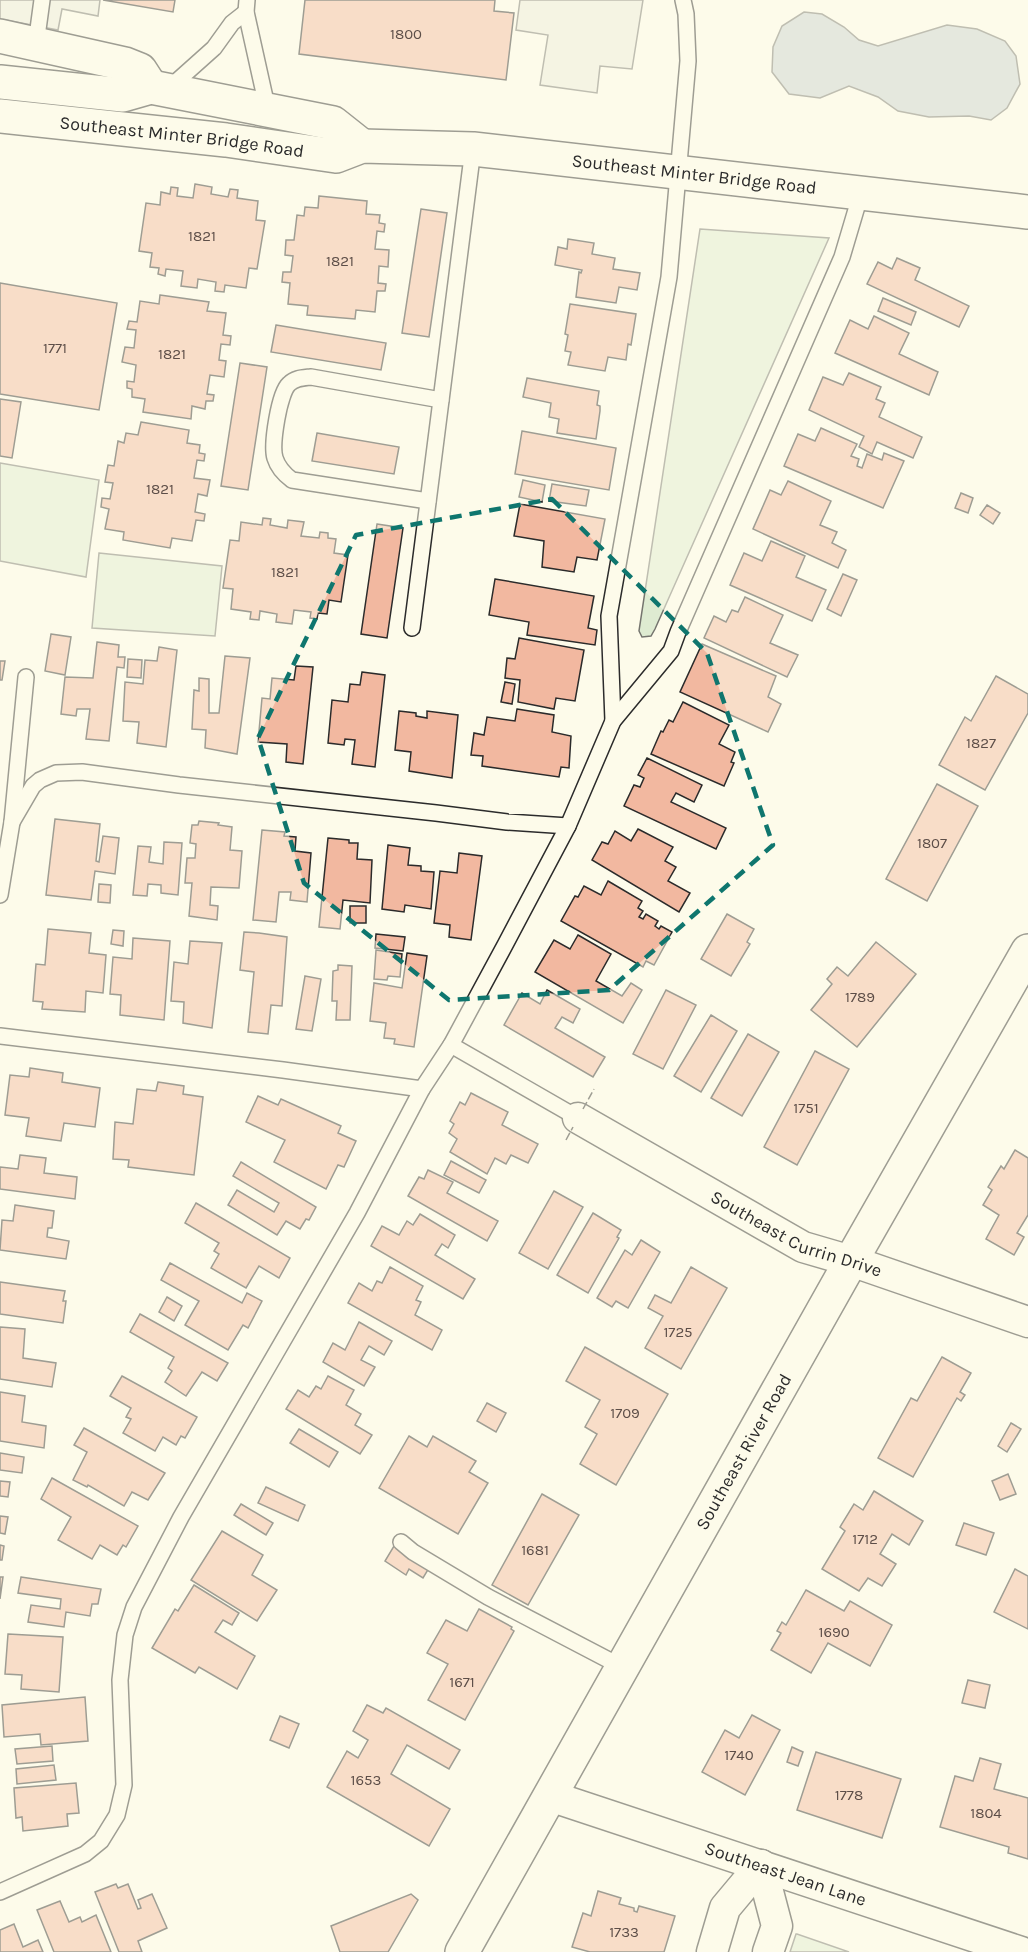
<svg xmlns="http://www.w3.org/2000/svg" width="1028" height="1952" viewBox="0 0 1028 1952" font-family="Karla,sans-serif">
	<style>
		.green { fill: #deebd1; stroke: #74746e; stroke-width: 1.5 }
		.parking { fill: #eceadb; stroke: #74746e; stroke-width: 1.5 }
		.water { fill: #c7d0d0; stroke: #74746e; stroke-width: 1.5 }
		.building { fill: #f2b8a0; stroke: #2b2b2b; stroke-width: 1.5 }
		.lines { fill: none; stroke-linecap: round; stroke-linejoin: round }
		.lane-casing { stroke: #2b2b2b; stroke-width: 18 }
		.street-casing { stroke: #2b2b2b; stroke-width: 33 }
		.secondary-casing { stroke: #2b2b2b; stroke-width: 36 }
		.primary-casing { stroke: #2b2b2b; stroke-width: 36 }
		.lane { stroke: #fdfbea; stroke-width: 15 }
		.street { stroke: #fdfbea; stroke-width: 30 }
		.secondary { stroke: #fdfbea; stroke-width: 33 }
		.primary { stroke: #fdfbea; stroke-width: 33 }
		.fence { stroke: #2b2b2b; stroke-width: 1.5; stroke-dasharray: 8 3; stroke-linecap: butt }
		.marked { fill: none; stroke: #0f766e; stroke-width: 4.5; stroke-dasharray: 12 8; stroke-linejoin: round }
		.labels { text-anchor: middle; stroke-width: 4.5; stroke-linejoin: round; paint-order: stroke }
		.number-label { font-size: 15px; fill: #5d4e48 }
		.street-label { font-size: 18px; fill: #2b2b2b; stroke: #fdfbea }
	</style>
	<rect width="100%" height="100%" fill="#fdfbea"/>
	<g class="green">
		<polygon points="700,229 829,238 655,629 651,636 642,637 639,631"/>
		<polygon points="0,463 99,480 86,577 0,561"/>
		<polygon points="99,553 222,566 215,636 92,628"/>
		<polygon points="796,1934 797,1934 849,1952 790,1952"/>
	</g>
	<g class="parking">
		<polygon points="0,0 100,0 98,16 62,9 58,30 0,19"/>
		<polygon points="520,0 643,0 632,69 600,66 597,93 540,85 548,35 516,30"/>
	</g>
	<polygon class="water" points="804,12 822,14 844,27 859,40 878,46 947,25 977,29 1005,41 1016,56 1020,84 1007,108 991,120 969,116 929,117 898,111 878,97 849,86 820,98 789,94 772,72 773,47 782,26"/>
	<g class="building">
		<polygon points="103,0 175,0 173,12"/>
		<polygon points="305,0 495,0 494,11 514,13 506,80 299,54"/>
		<polygon points="195,184 212,187 211,194 228,197 230,189 238,190 237,198 258,201 256,220 265,221 257,269 249,268 246,288 225,285 224,292 215,291 216,282 198,279 197,288 181,286 183,271 166,269 165,276 158,274 159,268 150,267 152,253 139,251 146,203 160,205 161,192 170,194 171,187 178,188 177,196 193,198"/>
		<polygon points="319,196 367,201 366,214 380,215 379,223 385,224 384,232 377,231 375,249 389,250 388,267 379,266 378,283 386,284 385,291 377,291 375,312 356,310 355,319 307,315 308,306 288,304 290,283 282,282 283,272 291,272 293,256 285,255 286,240 294,240 297,215 304,216 305,207 318,208"/>
		<polygon points="421,209 447,213 429,337 402,333"/>
		<polygon points="568,239 594,243 592,254 615,258 613,269 640,273 637,290 619,287 616,303 576,297 579,272 581,273 582,270 555,265 558,247 567,249"/>
		<polygon points="897,258 920,268 915,280 969,306 959,327 867,284 878,262 892,269"/>
		<polygon points="0,283 117,303 99,410 0,394"/>
		<polygon points="160,295 209,302 207,311 226,313 223,335 231,336 230,345 221,344 219,360 226,361 224,377 210,375 207,394 214,395 213,401 206,401 205,409 192,406 191,419 143,412 145,399 132,397 132,389 127,388 127,381 134,382 136,365 122,362 125,347 134,348 136,330 127,329 129,321 137,322 140,301 159,304"/>
		<polygon points="883,298 916,312 911,325 878,311"/>
		<polygon points="570,304 636,314 631,345 628,344 626,360 608,357 605,371 568,365 571,352 565,351 568,335 565,334"/>
		<polygon points="874,316 909,333 899,354 938,372 929,395 835,353 850,320 868,329"/>
		<polygon points="276,325 386,343 381,370 271,352"/>
		<polygon points="240,363 267,367 248,490 221,486"/>
		<polygon points="849,373 881,387 876,399 885,403 879,417 922,437 913,458 877,442 872,454 859,447 864,436 809,410 823,377 843,385"/>
		<polygon points="527,378 599,391 597,405 600,406 600,411 596,439 557,433 559,419 549,417 551,403 523,397"/>
		<polygon points="0,399 21,402 12,458 0,456"/>
		<polygon points="141,422 189,430 187,443 200,445 199,453 205,454 204,461 197,460 194,478 210,480 207,496 198,494 195,512 205,514 204,521 196,520 192,541 172,538 170,548 123,540 124,532 105,529 109,509 101,507 102,498 110,499 113,483 105,482 108,465 114,466 118,441 124,443 126,433 138,435"/>
		<polygon points="821,428 857,444 851,456 859,459 857,466 862,468 867,454 882,460 884,453 904,461 883,508 784,466 798,434 815,441"/>
		<polygon points="522,431 616,448 609,490 515,474"/>
		<polygon points="317,433 399,447 394,474 312,461"/>
		<polygon points="523,480 545,485 542,502 519,497"/>
		<polygon points="788,481 831,501 820,525 837,532 832,543 846,550 838,568 753,529 770,490 781,495"/>
		<polygon points="552,484 589,490 586,506 549,501"/>
		<polygon points="961,493 973,498 968,513 955,508"/>
		<polygon points="520,504 605,519 597,560 577,557 574,572 542,567 544,541 514,536"/>
		<polygon points="987,505 1000,513 993,524 980,515"/>
		<polygon points="263,518 271,519 270,525 287,528 288,520 304,522 301,536 319,538 320,532 328,533 328,538 336,539 334,553 348,555 341,602 329,600 327,614 318,613 317,619 310,618 311,612 294,610 292,624 276,622 277,614 260,611 259,620 250,619 251,612 231,609 233,589 223,588 230,540 239,541 241,522 262,525"/>
		<polygon points="377,524 403,528 387,638 361,634"/>
		<polygon points="771,541 805,556 796,577 826,590 812,621 730,585 744,553 762,561"/>
		<polygon points="843,574 857,580 841,616 827,609"/>
		<polygon points="495,579 594,596 588,628 597,630 595,645 527,635 529,622 489,615"/>
		<polygon points="745,597 783,615 770,643 798,655 787,677 704,638 714,616 726,622 732,610 738,612"/>
		<polygon points="51,634 71,637 65,675 45,671"/>
		<polygon points="519,638 584,650 575,701 556,698 554,709 518,702 520,680 505,678 507,658 515,659"/>
		<polygon points="97,642 119,645 118,657 125,657 124,668 117,667 109,741 86,739 90,709 77,709 76,716 61,714 65,677 93,678"/>
		<polygon points="702,644 776,676 768,697 781,704 768,732 680,692"/>
		<polygon points="159,647 177,650 166,747 137,743 139,722 123,721 125,682 143,684 145,660 157,661"/>
		<polygon points="225,656 250,658 237,754 205,748 206,730 192,729 194,690 199,691 199,678 209,679 209,713 219,713"/>
		<polygon points="128,659 142,660 141,678 127,677"/>
		<polygon points="0,661 5,661 2,680 0,680"/>
		<polygon points="296,666 313,667 303,764 286,762 287,744 258,742 262,698 270,699 272,678 294,680"/>
		<polygon points="362,672 385,675 375,767 352,764 355,740 345,739 344,745 328,743 332,700 348,702 350,684 360,685"/>
		<polygon points="996,676 1028,694 1028,713 985,790 939,765 965,717 971,721"/>
		<polygon points="505,682 515,684 512,704 501,702"/>
		<polygon points="683,702 729,725 719,744 735,752 731,762 734,763 724,786 651,754 661,731 663,732 669,720 673,722"/>
		<polygon points="517,709 554,715 552,732 571,736 569,768 561,767 559,777 482,766 483,756 471,755 474,733 484,735 487,717 515,721"/>
		<polygon points="399,711 416,713 416,716 427,718 427,711 458,715 452,778 409,771 411,752 395,750"/>
		<polygon points="647,758 702,785 694,802 676,793 671,802 726,828 716,849 624,806 634,785 640,787 644,778 638,775"/>
		<polygon points="937,784 978,806 927,901 886,879"/>
		<polygon points="55,819 100,824 96,861 99,862 103,836 119,838 115,874 95,871 91,900 46,895"/>
		<polygon points="199,821 219,823 218,825 232,827 230,850 242,851 239,888 211,887 210,905 218,906 217,920 189,916 192,883 185,883 187,858 195,858 196,844 190,843 192,825 198,825"/>
		<polygon points="638,829 673,847 665,861 676,867 668,881 690,893 679,912 592,860 602,842 608,844 615,831 631,841"/>
		<polygon points="262,830 285,832 284,836 296,837 295,851 311,853 307,902 290,900 291,892 279,892 276,922 253,920"/>
		<polygon points="328,838 349,840 349,843 358,843 357,859 372,860 370,903 343,900 340,929 319,927"/>
		<polygon points="164,842 182,843 178,895 161,893 161,885 148,884 147,896 133,895 138,846 151,847 149,862 163,864"/>
		<polygon points="388,845 410,848 408,865 421,866 421,871 434,872 431,909 405,905 404,912 382,909"/>
		<polygon points="459,853 482,856 471,940 449,937 450,925 434,923 440,871 457,873"/>
		<polygon points="608,881 642,901 638,908 643,911 639,917 643,919 646,914 658,921 655,926 659,929 661,926 672,932 654,965 646,961 643,967 561,921 575,896 578,897 584,886 601,895"/>
		<polygon points="99,884 111,885 110,903 98,902"/>
		<rect x="350" y="906" width="16" height="17"/>
		<polygon points="727,914 754,929 747,942 750,944 731,976 701,959"/>
		<polygon points="48,929 91,933 89,953 106,955 103,993 86,991 85,1012 42,1009 43,1002 33,1001 36,964 45,965"/>
		<polygon points="113,930 124,931 123,946 111,944"/>
		<polygon points="244,932 259,933 287,937 282,1006 271,1005 268,1034 248,1032 254,972 240,970"/>
		<polygon points="376,934 405,937 403,951 375,948"/>
		<polygon points="578,935 611,954 596,981 622,996 631,983 642,990 623,1023 535,972 554,940 570,949"/>
		<polygon points="133,938 170,941 164,1020 120,1015 121,995 110,994 113,957 132,959"/>
		<polygon points="190,941 222,943 212,1028 183,1023 184,1002 171,1001 174,962 188,964"/>
		<polygon points="876,942 916,974 857,1047 811,1010 832,984 827,979 837,967 848,976"/>
		<polygon points="376,950 402,954 400,977 388,976 387,980 374,979"/>
		<polygon points="407,953 427,956 414,1047 394,1044 395,1039 384,1038 386,1023 370,1021 374,983 402,988"/>
		<polygon points="338,965 352,966 350,1020 336,1020 337,1001 332,1001 333,971 338,970"/>
		<polygon points="305,976 321,979 312,1031 296,1029"/>
		<polygon points="547,990 580,1009 573,1023 562,1017 555,1028 605,1057 593,1077 504,1025 522,993 540,1004"/>
		<polygon points="666,990 696,1005 663,1069 633,1054"/>
		<polygon points="711,1015 737,1031 701,1092 674,1076"/>
		<polygon points="748,1034 779,1052 742,1116 711,1098"/>
		<polygon points="815,1051 849,1069 797,1165 764,1147"/>
		<polygon points="30,1068 63,1073 62,1082 100,1088 95,1127 64,1123 61,1141 26,1136 29,1118 5,1115 10,1075 29,1077"/>
		<polygon points="158,1082 184,1086 183,1094 203,1097 194,1175 128,1167 129,1160 113,1159 115,1122 133,1124 137,1089 156,1091"/>
		<polygon points="471,1093 508,1112 502,1125 538,1144 528,1163 511,1155 506,1164 495,1158 487,1174 450,1152 457,1139 449,1133 454,1124 450,1121 460,1102 465,1105"/>
		<polygon points="258,1096 278,1105 281,1099 341,1126 338,1133 356,1141 344,1167 338,1165 326,1189 274,1162 285,1140 246,1122"/>
		<polygon points="1015,1150 1028,1158 1028,1215 1017,1233 1024,1237 1014,1255 986,1239 999,1215 983,1205 992,1190 988,1187 1001,1166 1004,1169"/>
		<polygon points="20,1155 46,1158 44,1173 77,1177 75,1199 0,1189 0,1167 18,1169"/>
		<polygon points="451,1161 486,1180 479,1193 444,1175"/>
		<polygon points="241,1162 316,1207 309,1220 306,1219 300,1229 286,1221 277,1235 228,1205 237,1190 274,1212 279,1203 233,1176"/>
		<polygon points="428,1170 453,1182 447,1193 498,1221 487,1241 408,1196 419,1177 424,1179"/>
		<polygon points="554,1191 583,1207 548,1269 519,1253"/>
		<polygon points="196,1203 290,1258 279,1278 259,1266 246,1288 211,1268 219,1254 214,1251 219,1243 185,1223"/>
		<polygon points="15,1205 54,1211 52,1228 48,1228 47,1237 69,1241 66,1259 0,1250 2,1220 13,1221"/>
		<polygon points="593,1213 621,1230 617,1237 619,1238 588,1293 557,1275"/>
		<polygon points="420,1214 455,1235 448,1248 442,1244 435,1255 475,1279 463,1299 371,1246 382,1226 399,1235 407,1221 413,1225"/>
		<polygon points="641,1240 660,1252 628,1308 616,1301 612,1307 597,1298 625,1250 632,1255"/>
		<polygon points="170,1263 242,1303 247,1293 262,1301 248,1328 243,1325 228,1350 185,1325 199,1301 161,1280"/>
		<polygon points="390,1267 423,1286 416,1300 421,1302 415,1315 442,1330 432,1350 348,1303 359,1283 372,1291 377,1281 382,1283"/>
		<polygon points="691,1267 727,1288 681,1369 645,1348 663,1316 648,1308 655,1295 671,1303"/>
		<polygon points="0,1282 65,1291 63,1301 66,1301 63,1323 0,1314"/>
		<polygon points="167,1297 182,1306 174,1321 159,1312"/>
		<polygon points="140,1314 228,1363 217,1381 202,1372 186,1396 165,1382 172,1371 168,1368 174,1357 130,1332"/>
		<polygon points="359,1322 392,1341 384,1355 369,1346 361,1360 375,1367 364,1386 323,1362 333,1343 345,1350"/>
		<polygon points="0,1327 25,1329 23,1358 56,1363 52,1387 0,1379"/>
		<polygon points="585,1347 668,1394 616,1485 580,1464 597,1434 585,1427 600,1400 566,1381"/>
		<polygon points="942,1357 971,1373 960,1392 965,1395 961,1401 957,1398 913,1477 878,1458 911,1398 917,1401"/>
		<polygon points="122,1376 197,1417 185,1438 181,1436 176,1445 163,1437 155,1451 123,1433 131,1419 126,1417 131,1408 110,1396"/>
		<polygon points="328,1376 354,1390 346,1405 361,1414 355,1425 372,1435 360,1454 286,1409 298,1390 309,1397 316,1386 321,1389"/>
		<polygon points="0,1392 25,1396 22,1422 46,1426 44,1448 0,1441"/>
		<polygon points="487,1403 506,1413 496,1432 477,1421"/>
		<polygon points="1011,1423 1021,1429 1007,1452 998,1446"/>
		<polygon points="84,1428 165,1473 148,1500 132,1492 124,1506 88,1485 87,1487 73,1480 87,1452 74,1445"/>
		<polygon points="299,1429 338,1452 329,1467 290,1443"/>
		<polygon points="409,1436 427,1447 433,1436 476,1461 469,1472 488,1483 458,1534 379,1488"/>
		<polygon points="0,1453 24,1457 22,1473 0,1470"/>
		<polygon points="1008,1474 1016,1494 1000,1500 992,1481"/>
		<polygon points="52,1478 138,1526 126,1547 123,1545 117,1555 100,1545 92,1559 58,1540 71,1517 41,1499"/>
		<polygon points="0,1481 10,1482 8,1497 0,1496"/>
		<polygon points="266,1487 305,1505 298,1521 258,1503"/>
		<polygon points="874,1491 923,1521 909,1545 892,1534 880,1554 896,1564 882,1586 868,1578 859,1591 822,1569 845,1531 840,1527 854,1504 863,1510"/>
		<polygon points="542,1494 579,1515 528,1605 492,1585"/>
		<polygon points="241,1504 273,1523 266,1535 234,1515"/>
		<polygon points="0,1516 8,1517 5,1534 0,1533"/>
		<polygon points="964,1523 994,1533 986,1555 956,1545"/>
		<polygon points="222,1531 263,1555 252,1575 277,1590 257,1621 191,1580"/>
		<polygon points="0,1545 4,1546 2,1560 0,1560"/>
		<polygon points="394,1546 429,1568 423,1578 409,1569 406,1575 385,1561"/>
		<polygon points="1015,1569 1028,1576 1028,1629 994,1612"/>
		<polygon points="0,1577 3,1577 0,1599"/>
		<polygon points="21,1577 101,1589 98,1604 92,1604 90,1616 66,1612 64,1627 28,1622 31,1605 60,1609 61,1599 18,1593"/>
		<polygon points="194,1585 239,1613 232,1625 223,1620 215,1632 255,1656 237,1689 199,1667 195,1673 152,1648 175,1609 178,1611"/>
		<polygon points="806,1590 844,1611 850,1601 892,1625 870,1666 828,1643 811,1673 771,1650 781,1633 777,1631 782,1622 786,1625"/>
		<polygon points="479,1609 512,1627 511,1629 514,1631 465,1720 428,1700 448,1664 427,1653 446,1620 467,1631"/>
		<polygon points="8,1634 63,1637 59,1692 21,1689 22,1675 5,1674"/>
		<polygon points="968,1680 990,1685 985,1708 962,1703"/>
		<polygon points="85,1697 88,1741 41,1745 40,1734 4,1737 2,1705"/>
		<polygon points="367,1705 383,1713 386,1708 460,1750 449,1769 407,1745 391,1774 450,1809 429,1846 327,1787 347,1751 358,1758 368,1740 353,1731"/>
		<polygon points="752,1715 780,1730 745,1795 702,1772 725,1730 739,1738"/>
		<polygon points="280,1716 299,1724 289,1748 270,1740"/>
		<polygon points="52,1746 53,1761 17,1764 15,1749"/>
		<polygon points="792,1747 803,1752 798,1766 787,1762"/>
		<polygon points="816,1752 901,1779 882,1838 797,1810"/>
		<polygon points="980,1758 1001,1764 994,1789 1028,1798 1028,1859 1008,1853 1009,1847 940,1827 955,1776 973,1781"/>
		<polygon points="54,1765 56,1780 17,1784 16,1769"/>
		<polygon points="76,1783 79,1813 67,1814 68,1826 23,1831 22,1817 16,1818 14,1788"/>
		<polygon points="116,1884 118,1888 128,1884 138,1909 141,1908 138,1900 152,1894 167,1928 138,1941 142,1952 119,1952 95,1892"/>
		<polygon points="598,1891 621,1898 619,1904 634,1908 634,1911 637,1912 639,1906 675,1916 664,1952 590,1952 572,1947 583,1913 591,1916"/>
		<polygon points="411,1894 418,1900 388,1952 340,1952 331,1926"/>
		<polygon points="60,1901 69,1922 80,1917 82,1922 96,1915 111,1952 54,1952 37,1910"/>
		<polygon points="14,1924 23,1947 38,1940 43,1952 0,1952 0,1930"/>
	</g>
	<g class="lines">
		<g class="lane-casing">
			<g id="lane">
				<polyline points="247,0 246,12 268,111"/>
				<polyline points="36,44 42,0"/>
				<polyline points="167,90 214,48 232,23 246,12"/>
				<path d="M428,501L292,480C284,474 278,468 275,458C271,445 279,393 289,384C295,378 302,378 311,377L441,400"/>
				<polyline points="412,628 473,149"/>
				<polyline points="613,721 609,616 669,277 688,61 686,14 683,0"/>
				<polyline points="12,822 33,786 40,780 56,773 82,772 179,785 436,813 507,822 568,826"/>
				<polyline points="0,895 12,822 26,677"/>
				<polyline points="0,1036 283,1070 422,1089"/>
				<polyline points="451,1045 578,1118"/>
				<polyline points="401,1542 413,1552 488,1597 622,1667"/>
				<polyline points="0,1892 85,1854 101,1841 117,1815 124,1785 120,1680 125,1635 134,1607 181,1517 357,1213 422,1089 451,1045 505,945 568,826 613,721 671,651 678,632 842,257 861,193"/>
			</g>
		</g>
		<g class="street-casing">
			<g id="street">
				<path id="s1" d="M578,1118L803,1247L851,1261L1028,1322"/>
				<path id="s2" d="M550,1796L1021,1952"/>
				<polyline points="761,1865 777,1926 768,1952"/>
				<polyline points="712,1952 725,1908 761,1865"/>
			</g>
		</g>
		<g class="secondary-casing">
			<g id="secondary">
				<polyline points="0,82 123,95 151,87 333,123 362,146"/>
				<path id="s3" d="M0,116L226,140L336,156L362,146L473,149L1028,212"/>
				<path id="s4" d="M462,1952L851,1261L1028,951"/>
			</g>
		</g>
		<g class="primary-casing">
			<polyline id="primary" points="0,36 125,64 140,70 151,87"/>
		</g>
		<use href="#lane" class="lane"/>
		<use href="#street" class="street"/>
		<use href="#secondary" class="secondary"/>
		<use href="#primary" class="primary"/>
		<g class="fence">
			<polyline points="583,1109 594,1089"/>
			<polyline points="566,1140 573,1127"/>
		</g>
	</g>
	<path d="M0 0H1028V1952H0ZM552,499L707,653L773,845L609,990L449,1000L304,883L258,738L356,535Z" fill="#fdfbea" fill-opacity=".55" fill-rule="evenodd"/>
	<path class="marked" d="M552,499L707,653L773,845L609,990L449,1000L304,883L258,738L356,535Z"/>
	<g class="labels">
		<g class="number-label">
			<text x="406" y="39">1800</text>
			<text x="202" y="241">1821</text>
			<text x="340" y="266">1821</text>
			<text x="55" y="353">1771</text>
			<text x="172" y="359">1821</text>
			<text x="160" y="494">1821</text>
			<text x="285" y="577">1821</text>
			<text x="981" y="748">1827</text>
			<text x="932" y="848">1807</text>
			<text x="860" y="1002">1789</text>
			<text x="806" y="1113">1751</text>
			<text x="678" y="1337">1725</text>
			<text x="625" y="1418">1709</text>
			<text x="865" y="1544">1712</text>
			<text x="535" y="1555">1681</text>
			<text x="834" y="1637">1690</text>
			<text x="462" y="1687">1671</text>
			<text x="739" y="1760">1740</text>
			<text x="366" y="1785">1653</text>
			<text x="849" y="1800">1778</text>
			<text x="986" y="1818">1804</text>
			<text x="624" y="1937">1733</text>
		</g>
		<g class="street-label">
			<text dy="6" stroke="none"><textPath href="#s3" startOffset="183">Southeast Minter Bridge Road</textPath></text>
			<text dy="6" stroke="none"><textPath href="#s3" startOffset="700">Southeast Minter Bridge Road</textPath></text>
			<text dy="6" stroke="none"><textPath href="#s1" startOffset="248">Southeast Currin Drive</textPath></text>
			<text dy="6" stroke="none"><textPath href="#s4" startOffset="574">Southeast River Road</textPath></text>
			<text dy="6" stroke="none"><textPath href="#s2" startOffset="248">Southeast Jean Lane</textPath></text>
		</g>
	</g>
</svg>
